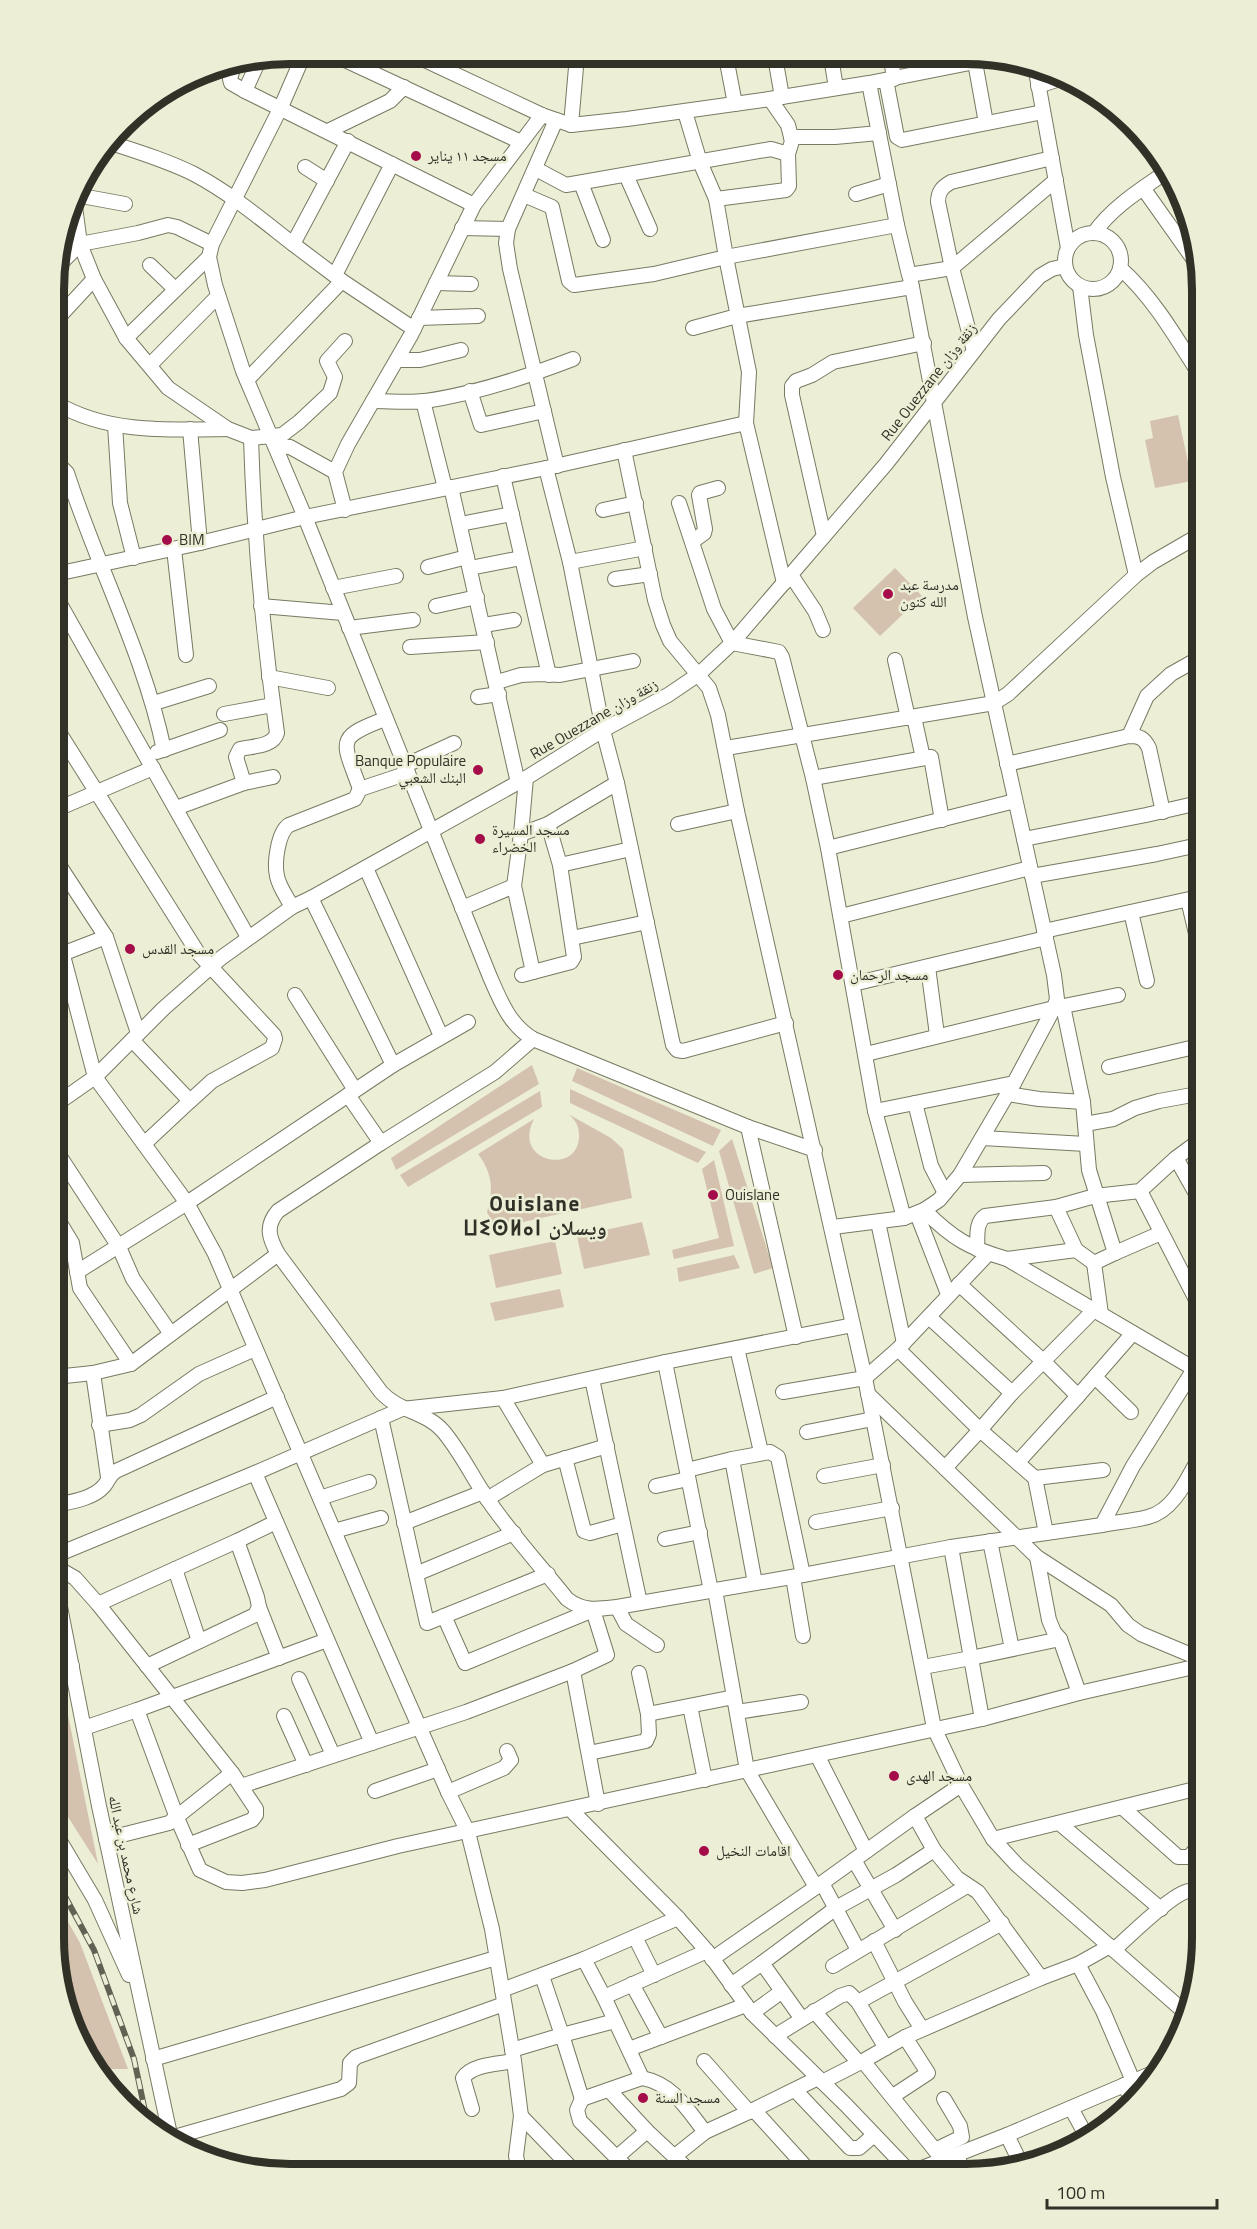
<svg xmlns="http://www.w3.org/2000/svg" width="1257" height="2229" viewBox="0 0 1257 2229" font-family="'Titillium Web','Noto Naskh Arabic','Noto Sans Tifinagh',sans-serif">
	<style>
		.green { fill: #d4c2af }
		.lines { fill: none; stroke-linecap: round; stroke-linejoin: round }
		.minor-casing { stroke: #787a63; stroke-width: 16 }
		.minor { stroke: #fff; stroke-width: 14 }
		.rail-casing { stroke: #616154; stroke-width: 6 }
		.rail { stroke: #eceed5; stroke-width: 4; stroke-dasharray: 11; stroke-linecap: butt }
		.poi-dot { fill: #a40d4a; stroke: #eceed5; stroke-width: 2 }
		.labels { text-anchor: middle; stroke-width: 5; stroke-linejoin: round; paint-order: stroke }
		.poi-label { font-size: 15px; fill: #313128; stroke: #eceed5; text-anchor: start }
		.street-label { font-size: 15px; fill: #313128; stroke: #eceed5 }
		.district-label { font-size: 21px; font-weight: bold; letter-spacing: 1.5px; fill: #313128; stroke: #eceed5 }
		.rim { fill: none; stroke: #313128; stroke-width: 8 }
	</style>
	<rect width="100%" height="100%" fill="#eceed5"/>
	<g class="green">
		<polygon points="1178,415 1192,481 1155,488 1145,440 1153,438 1150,421"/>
		<polygon points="895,568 922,596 880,636 853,608"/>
		<polygon points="532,1065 539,1084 396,1170 391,1158"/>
		<polygon points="577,1068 721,1130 713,1146 572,1081"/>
		<polygon points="570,1089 706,1152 698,1163 570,1103"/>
		<polygon points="540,1091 542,1107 408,1187 400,1175"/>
		<path d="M568,1114L611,1138L623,1149L632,1198L495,1228L487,1212C494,1190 492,1172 478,1154L534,1119C511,1163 580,1176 579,1135C579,1126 575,1119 568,1114Z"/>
		<polygon points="732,1139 773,1268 754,1274 719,1151"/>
		<polygon points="714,1160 734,1246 674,1259 672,1250 719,1238 702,1169"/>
		<polygon points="642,1222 650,1255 584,1269 577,1236"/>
		<polygon points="555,1241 562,1274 496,1288 489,1255"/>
		<polygon points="734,1255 740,1268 679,1282 677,1268"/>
		<polygon points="560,1289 564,1307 495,1321 490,1303"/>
		<polygon points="62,1685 98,1864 54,1795 54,1687"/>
		<polygon points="54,1897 80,1943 128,2069 93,2069 67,2015 54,1939"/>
	</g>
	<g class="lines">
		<g class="minor-casing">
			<g id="minor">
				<path d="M304,54L281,107L212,244L209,257L215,285L243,371L305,517L490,977C501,1002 509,1024 533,1039L748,1127L815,1150"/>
				<polyline points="332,54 521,142"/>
				<polyline points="414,55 542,115 571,125 627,119 763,100 869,83 995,58"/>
				<polyline points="726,57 735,104"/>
				<polyline points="775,57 782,97"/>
				<polyline points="831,57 836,88"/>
				<polyline points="891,58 894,79"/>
				<polyline points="975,62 986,123"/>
				<polyline points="234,65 230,79 231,83 245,91 259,60"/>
				<polyline points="1035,66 1068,248"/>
				<polyline points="886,80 897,137 902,140 1043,112"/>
				<path d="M869,83L897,225L909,275L952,268L938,202C938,192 942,187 951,182L1052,158"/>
				<polyline points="1038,86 1066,77"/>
				<polyline points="245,91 474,205"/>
				<polyline points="161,96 167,95 172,90"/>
				<polyline points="770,99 788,125 792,141 788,154 789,186 786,190 716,199 726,257 897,225"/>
				<polyline points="685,112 700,162 716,199"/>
				<polyline points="556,120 508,229 506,243 510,269 557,466"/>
				<polyline points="571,125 577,56"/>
				<polyline points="328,131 390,101 404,87"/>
				<polyline points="791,137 835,137 879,133"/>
				<path d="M111,143C139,152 168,161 194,174C230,193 261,219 293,244"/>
				<polyline points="305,167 327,181"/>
				<polyline points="536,169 566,185 771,149 788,154"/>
				<polyline points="626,175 650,229"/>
				<polyline points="581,183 603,240"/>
				<polyline points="1143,188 1199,267"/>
				<polyline points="856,194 889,184"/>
				<polyline points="76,195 125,204"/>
				<polyline points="524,195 552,207 569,281 574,285 654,274 726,257 749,372 746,423"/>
				<polyline points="74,199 80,244 138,233 168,225 177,227 212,244"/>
				<polyline points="462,228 508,229"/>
				<path d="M1094,233C1113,206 1142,189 1169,170"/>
				<circle cx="1093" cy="261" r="28"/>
				<polyline points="150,265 175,289"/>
				<polyline points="56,268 80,244 94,279 126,338 168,388 228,429 251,438 282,435 299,422 330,393 335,377 327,361 345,341"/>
				<path d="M1120,268C1155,299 1178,341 1203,380"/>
				<polyline points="335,275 392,164"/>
				<polyline points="342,281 293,244 348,141"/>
				<polyline points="436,283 471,284"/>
				<polyline points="1080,286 1086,335 1113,477 1136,575"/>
				<polyline points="419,318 478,316"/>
				<polyline points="56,320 94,279"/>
				<polyline points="693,328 737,316 912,287 910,278"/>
				<polyline points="126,338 209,257"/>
				<polyline points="974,351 952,268 1056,180"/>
				<polyline points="398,360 420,360 461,350"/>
				<polyline points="150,365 218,296"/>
				<polyline points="247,380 342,281 414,329"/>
				<polyline points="470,391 481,425 544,411"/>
				<path d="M373,401C390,401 408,403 425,401C475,394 526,377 573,359"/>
				<polyline points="423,401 445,488"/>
				<path d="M56,403C108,434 170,430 228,429"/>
				<polyline points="115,425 120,503 134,558"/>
				<polyline points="190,429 200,543"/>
				<path d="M251,438C254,537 263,635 277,733C273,747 252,746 240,749L236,757L244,783L273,777"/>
				<polyline points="275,446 290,447 335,472"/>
				<polyline points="624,450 655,600 663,625 670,641 709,688 718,715 737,811 865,1378 934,1728 961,1785 993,1839 1017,1865 1188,2015"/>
				<path d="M56,466L61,467L67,473C97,566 144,654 164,750"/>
				<polyline points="546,468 570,562 603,730 617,783 673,1045 677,1050 683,1051 786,1023"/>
				<polyline points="503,476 549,675"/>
				<polyline points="451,487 518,783"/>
				<polyline points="679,503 714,609 732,643 779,652 782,657 813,778 828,848 875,1111 904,1218"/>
				<polyline points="345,510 335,472 348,444 411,335 474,205 542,115"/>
				<polyline points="603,510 636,503"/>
				<polyline points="460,524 512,514"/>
				<polyline points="824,536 792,395 792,386 796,381 812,375 833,362 924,343"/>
				<polyline points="693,541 704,533 705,529 699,495 700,493 718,488"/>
				<polyline points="174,549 186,655"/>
				<polyline points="570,562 645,548"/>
				<polyline points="428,567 467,557"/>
				<polyline points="470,568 521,558"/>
				<polyline points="56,574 200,543 305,517 546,468 746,423 784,583"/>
				<polyline points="791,575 815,611 823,630"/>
				<polyline points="615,579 650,574"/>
				<polyline points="333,588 396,576"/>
				<polyline points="56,597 248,937"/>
				<polyline points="261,606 343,613"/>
				<polyline points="436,606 477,597"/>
				<polyline points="484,625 514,620"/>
				<polyline points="349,628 413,620"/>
				<polyline points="410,647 487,642"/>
				<polyline points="895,660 908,718"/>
				<polyline points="269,677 328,688"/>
				<polyline points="497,682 521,675 541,674 560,675 633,661"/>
				<polyline points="478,697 499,694"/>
				<polyline points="154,703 209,686"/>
				<polyline points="224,714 273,705"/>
				<polyline points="914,717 923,758"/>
				<path d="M385,719C334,738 343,741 360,789L408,773"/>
				<polyline points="55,726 198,953 274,1035 275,1039 272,1048 212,1081 190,1101"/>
				<polyline points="1129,736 1147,696 1171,674 1203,656"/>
				<polyline points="726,748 994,703 1008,694 1136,575 1153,562 1203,533"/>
				<polyline points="157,752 220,730"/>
				<path d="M1007,764L1129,736C1140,736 1144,738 1149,748L1163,812"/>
				<polyline points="404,766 454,743"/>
				<polyline points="526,778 521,834 548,824 617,783"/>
				<polyline points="813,778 931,757 942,820"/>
				<polyline points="176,808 244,783"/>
				<polyline points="55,810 153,768"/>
				<polyline points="678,824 737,811"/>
				<polyline points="1024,839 1146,815 1203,802"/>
				<polyline points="828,848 1015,801"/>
				<polyline points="55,859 106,937 138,1033"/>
				<polyline points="560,865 631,849"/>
				<polyline points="366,868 441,1036"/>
				<polyline points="1032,876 1157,854 1203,844"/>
				<polyline points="514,886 521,834"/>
				<polyline points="311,898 393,1065 468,1022"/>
				<polyline points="1188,900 1203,963"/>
				<path d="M292,907C287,897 279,887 277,876C274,863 278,832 289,825L355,799L360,789"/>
				<polyline points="462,908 514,886 533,972 522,975"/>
				<polyline points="1131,912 1147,981"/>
				<polyline points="841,916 1030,868"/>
				<polyline points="1044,931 1203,896"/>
				<polyline points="55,933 60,944 95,1077 187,1203 215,1254 373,1622 448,1792 468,1832 492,1929 514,2061 521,2116 516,2156 520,2174"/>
				<polyline points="572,938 647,922"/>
				<polyline points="62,954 106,937"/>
				<polyline points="928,967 937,1035"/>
				<polyline points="533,972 571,962 574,957 560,865 548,824"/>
				<polyline points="853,984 1046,938"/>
				<polyline points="295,995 355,1090"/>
				<path d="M533,1039L495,1072L381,1143L278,1211C265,1226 269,1238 278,1254L381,1392C399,1412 427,1412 443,1431C460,1451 472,1476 486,1497C510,1533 540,1565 567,1599C584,1612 598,1609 617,1607L803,1575L951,1547L1102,1525L1133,1466L1194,1369L1203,1352"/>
				<polyline points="132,1040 190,1101 144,1144"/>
				<polyline points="866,1054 1054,1008 1118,995"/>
				<polyline points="1109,1067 1203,1045"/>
				<polyline points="1008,1094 1039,1099 1083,1102"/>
				<polyline points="348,1095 381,1143"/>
				<polyline points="915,1103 931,1166 945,1193"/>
				<polyline points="55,1105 95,1077 164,1008 221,958 292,907 311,898 526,778 603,730 668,695 699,674 732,643 886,464 999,319 1040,276 1052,269 1065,266"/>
				<polyline points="875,1111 1014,1083"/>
				<polyline points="1085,1124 1113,1119 1135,1108 1159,1101 1203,1093"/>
				<polyline points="748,1127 796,1337"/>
				<polyline points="982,1138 1086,1144"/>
				<polyline points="55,1149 119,1247 133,1279 171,1334"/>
				<polyline points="1176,1158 1203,1206"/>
				<polyline points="960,1175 1044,1173"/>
				<polyline points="1140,1191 1203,1313"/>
				<path d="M924,1210C953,1239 969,1248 1007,1259L1203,1374"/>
				<polyline points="917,1214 948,1294"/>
				<polyline points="55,1215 72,1243 80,1288 131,1364"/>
				<polyline points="878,1222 904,1343"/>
				<polyline points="833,1227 904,1218 924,1210 939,1200 960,1175 1014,1083 1054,1008 1057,999 1054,975 975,617 912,287"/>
				<path d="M977,1249C978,1237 975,1223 985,1216L1056,1207"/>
				<polyline points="1076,1250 1056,1207 1095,1196 1140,1191 1176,1158 1203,1138"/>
				<polyline points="1115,1253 1161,1233"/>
				<polyline points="1007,1259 1076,1250 1094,1263 1115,1253 1089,1170 1083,1102 1063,1006"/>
				<polyline points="1094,1263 1101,1314"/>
				<polyline points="77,1272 187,1203 393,1065"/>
				<polyline points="959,1284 1043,1361 1078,1396 1133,1333"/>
				<polyline points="929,1317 1012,1393 1094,1310"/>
				<polyline points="737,1348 761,1452"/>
				<polyline points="898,1349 980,1430 1012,1393"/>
				<polyline points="665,1362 711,1591"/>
				<polyline points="93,1373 108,1477"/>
				<polyline points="55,1377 93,1373 131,1364 278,1254"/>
				<polyline points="1095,1377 1131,1412"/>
				<polyline points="592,1379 640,1603"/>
				<polyline points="783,1392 865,1378 898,1349 988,1254"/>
				<polyline points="868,1394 1037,1557 1111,1605 1128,1625 1141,1634 1203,1660"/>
				<polyline points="503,1398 543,1465 607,1446"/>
				<polyline points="381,1418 427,1623 548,1574"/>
				<polyline points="99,1425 130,1420 141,1415 199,1374 255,1349"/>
				<polyline points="807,1432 873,1419"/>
				<polyline points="565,1458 584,1531 590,1533 623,1524"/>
				<polyline points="732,1459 770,1452 778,1457 803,1575"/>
				<polyline points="1018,1462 1078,1396"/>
				<polyline points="945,1468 980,1430 1035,1478 1046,1533"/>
				<polyline points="687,1470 732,1459 755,1583"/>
				<polyline points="255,1473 372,1743"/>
				<polyline points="824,1476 883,1465"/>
				<polyline points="1035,1478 1103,1470"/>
				<polyline points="656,1486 688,1479"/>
				<polyline points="320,1498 369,1482"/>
				<polyline points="487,1499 543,1465"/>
				<path d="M55,1505C70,1502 93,1499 104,1486C109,1480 109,1475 116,1471L277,1397"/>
				<polyline points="816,1522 892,1508"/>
				<polyline points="404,1523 483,1492"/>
				<path d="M1102,1525C1117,1522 1133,1521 1148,1517C1176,1510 1189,1474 1203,1451"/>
				<polyline points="334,1531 381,1518"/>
				<polyline points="665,1539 700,1532"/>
				<polyline points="990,1541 1012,1649"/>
				<polyline points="951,1547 971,1658 1060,1639"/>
				<polyline points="54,1556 255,1473 402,1409 503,1398 665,1362 853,1325"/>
				<polyline points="1037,1557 1049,1620 1054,1632 1060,1639 1079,1693"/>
				<polyline points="54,1566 75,1578 98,1604 232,1773 256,1809 256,1815 252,1820 188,1845"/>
				<polyline points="175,1569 199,1641"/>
				<polyline points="416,1574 514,1533"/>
				<polyline points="54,1576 99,1806 171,2139"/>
				<polyline points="793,1577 803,1636"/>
				<polyline points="715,1590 747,1770 816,1887"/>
				<polyline points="98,1604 237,1541 276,1522"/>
				<polyline points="259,1607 279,1658"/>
				<polyline points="617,1607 626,1624 657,1645"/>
				<polyline points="444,1616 465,1663 593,1610 607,1655 573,1671 598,1804"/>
				<polyline points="147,1666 255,1615 259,1607 257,1597 237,1541"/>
				<polyline points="923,1667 971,1658 982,1719"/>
				<polyline points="54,1668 72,1666"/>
				<polyline points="639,1673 648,1714 734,1697"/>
				<polyline points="299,1679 333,1755"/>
				<polyline points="690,1706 705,1780"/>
				<polyline points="137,1710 177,1818 200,1870 226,1882 242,1883 265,1880 398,1846 982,1719 1079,1693 1203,1665"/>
				<polyline points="737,1712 801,1702"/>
				<polyline points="284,1716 306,1765"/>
				<polyline points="84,1728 137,1710 327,1640"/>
				<polyline points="589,1753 646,1741 649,1734 648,1714"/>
				<polyline points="817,1755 866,1851"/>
				<polyline points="961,1785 915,1816 934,1850 957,1878 978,1892 1041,1978"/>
				<polyline points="241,1786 466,1712 573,1671"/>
				<polyline points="375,1791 438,1769"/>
				<polyline points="448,1792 504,1768 511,1760 507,1751"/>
				<polyline points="1123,1808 1178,1857 1189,1857 1203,1841"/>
				<polyline points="571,1810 678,1918"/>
				<polyline points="1059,1823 1161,1909"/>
				<polyline points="54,1831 95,1900 129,1975"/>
				<polyline points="106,1839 169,1823 232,1773"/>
				<polyline points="993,1839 1203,1787"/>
				<polyline points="854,1860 895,1930"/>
				<polyline points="635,1937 654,1975"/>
				<polyline points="874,1941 905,2002 922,2029"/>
				<polyline points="858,1950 822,1883 915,1816"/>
				<path d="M1114,1950C1127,1938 1174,1892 1189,1891C1194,1891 1199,1894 1202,1896"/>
				<polyline points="584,1959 604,1997 707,1951"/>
				<polyline points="712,1959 822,1883"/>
				<polyline points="762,1963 836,1908 896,1875 934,1850"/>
				<polyline points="1078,1964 1110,1946"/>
				<polyline points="833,1966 967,1886"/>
				<polyline points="632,1984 661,2037"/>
				<polyline points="731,1985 762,1963 802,2019"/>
				<polyline points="502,1990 584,1959 678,1918 707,1951 752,2013 846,2105 910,2172"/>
				<polyline points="604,1997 642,2078 582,2099 562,2035 615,2021"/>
				<polyline points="858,2002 1002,1923"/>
				<polyline points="814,2011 859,2063"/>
				<polyline points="752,2013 781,1992"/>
				<polyline points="775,2036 840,1996 849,1993 858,2002 886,2048"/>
				<polyline points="905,2037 1041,1978 1078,1964 1103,2011 1133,2081"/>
				<polyline points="629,2049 746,2005"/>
				<polyline points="512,2050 562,2035 542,1976"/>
				<polyline points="153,2059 496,1958"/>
				<polyline points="704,2061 749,2112 705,2132"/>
				<polyline points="863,2061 905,2037 928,2073 893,2096"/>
				<path d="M642,2078C673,2084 687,2109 705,2132L675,2156"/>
				<polyline points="822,2082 863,2061 943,2160"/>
				<polyline points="1124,2085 1134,2103"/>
				<polyline points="609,2090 647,2131 693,2174"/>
				<polyline points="795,2090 850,2148 859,2148 874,2135"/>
				<polyline points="582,2099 577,2110 580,2121 633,2174"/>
				<polyline points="1071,2108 1088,2139"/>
				<path d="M472,2109L463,2078C472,2064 499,2064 514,2061"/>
				<polyline points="754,2110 813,2175"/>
				<polyline points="749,2112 818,2078"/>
				<polyline points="521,2116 577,2174"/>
				<polyline points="1007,2135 1022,2166"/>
				<polyline points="171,2138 341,2089 349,2083 350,2063 356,2057 504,2004"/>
				<polyline points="935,2150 962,2137 960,2126 944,2099"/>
				<polyline points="956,2155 966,2175"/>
				<polyline points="617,2157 647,2131"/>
				<polyline points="443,2173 449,2171 450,2173"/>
				<polyline points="604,2174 620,2160"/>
				<polyline points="904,2175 1007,2135 1162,2069"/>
			</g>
		</g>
		<use href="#minor" class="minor"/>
		<g class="rail-casing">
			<polyline id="rail" points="54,1876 94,1950 134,2059 148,2125"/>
		</g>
		<use href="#rail" class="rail"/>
	</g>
	<g class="poi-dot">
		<circle cx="416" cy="156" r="6"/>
		<circle cx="167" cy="540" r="6"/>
		<circle cx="888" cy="594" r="6"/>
		<circle cx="478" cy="770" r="6"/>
		<circle cx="480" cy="839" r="6"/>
		<circle cx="130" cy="949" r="6"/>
		<circle cx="838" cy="975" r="6"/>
		<circle cx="713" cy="1195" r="6"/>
		<circle cx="894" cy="1776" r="6"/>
		<circle cx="704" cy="1851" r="6"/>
		<circle cx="643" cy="2098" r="6"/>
	</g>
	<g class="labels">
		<g class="poi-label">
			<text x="428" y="161">مسجد ١١ يناير</text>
			<text x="179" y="545">BIM</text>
			<text x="900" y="590">مدرسة عبد<tspan x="900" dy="17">الله كنون</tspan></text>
			<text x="466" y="766" text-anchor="end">Banque Populaire<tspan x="466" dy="17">البنك الشعبي</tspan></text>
			<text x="492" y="835">مسجد المسيرة<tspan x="492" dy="17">الخضراء</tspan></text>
			<text x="142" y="954">مسجد القدس</text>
			<text x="850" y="980">مسجد الرحمان</text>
			<text x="725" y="1200">Ouislane</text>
			<text x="906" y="1781">مسجد الهدى</text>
			<text x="716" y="1856">اقامات النخيل</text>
			<text x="655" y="2103">مسجد السنة</text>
		</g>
		<g class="street-label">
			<text transform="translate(929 382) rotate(-52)" y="5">Rue Ouezzane زنقة وزان</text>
			<text transform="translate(594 719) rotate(-30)" y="5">Rue Ouezzane زنقة وزان</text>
			<text transform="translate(126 1855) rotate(78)" y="5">شارع محمد بن عبد الله</text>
		</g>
		<g class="district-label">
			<text x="535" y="1211">Ouislane<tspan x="535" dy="24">ⵡⵉⵙⵍⴰⵏ ويسلان</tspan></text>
		</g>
	</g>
	<path d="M0 0H1257V2229H0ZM290 64H966A226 226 0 0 1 1192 290V1938A226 226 0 0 1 966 2164H290A226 226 0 0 1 64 1938V290A226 226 0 0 1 290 64Z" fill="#eceed5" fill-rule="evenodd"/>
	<path class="rim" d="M290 64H966A226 226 0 0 1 1192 290V1938A226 226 0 0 1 966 2164H290A226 226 0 0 1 64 1938V290A226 226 0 0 1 290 64Z"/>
	<path d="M1047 2199v9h170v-9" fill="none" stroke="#313128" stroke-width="3"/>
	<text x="1056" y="2199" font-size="18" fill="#313128" stroke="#eceed5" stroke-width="4.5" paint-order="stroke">100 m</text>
</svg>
